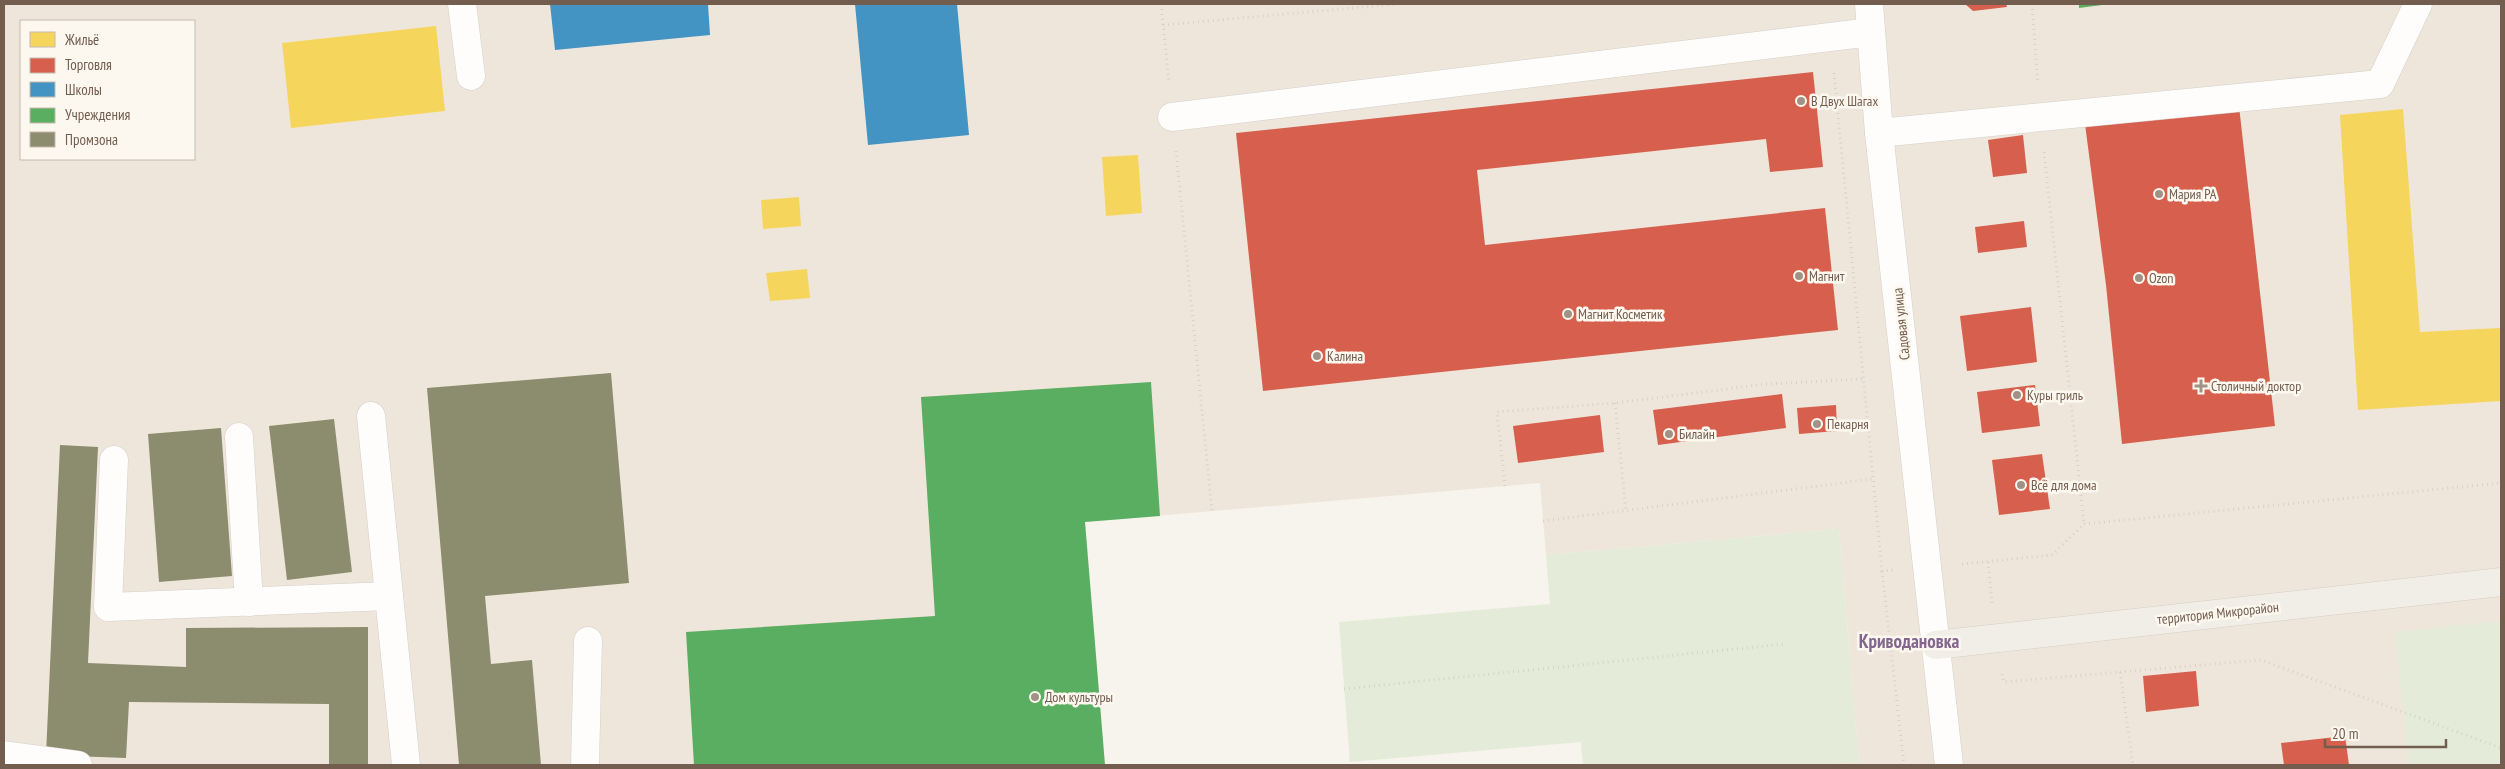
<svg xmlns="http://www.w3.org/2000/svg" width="2505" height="769" viewBox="0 0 2505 769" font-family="'PT Sans Narrow',sans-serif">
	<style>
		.residential { fill: #efe6db; fill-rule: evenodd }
		.green { fill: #e4ecd9 }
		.homes { fill: #f6d55c }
		.shops { fill: #d6604d }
		.schools { fill: #4393c3 }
		.public { fill: #5aae61 }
		.industry { fill: #8c8c6e }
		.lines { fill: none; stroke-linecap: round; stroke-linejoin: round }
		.minor-casing { stroke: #d4cfc8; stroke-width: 29 }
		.major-casing { stroke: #d5cec8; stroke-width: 29 }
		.path { stroke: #d7d1cc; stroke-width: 3; stroke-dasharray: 1 4; stroke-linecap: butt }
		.minor { stroke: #fefdfc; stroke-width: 28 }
		.major { stroke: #f1eee7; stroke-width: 28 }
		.poi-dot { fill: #a19286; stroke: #fdf8ef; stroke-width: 2 }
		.labels { text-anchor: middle; stroke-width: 5; stroke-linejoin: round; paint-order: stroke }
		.poi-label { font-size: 14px; fill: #735d4f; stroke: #fdf8ef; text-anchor: start }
		.street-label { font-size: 14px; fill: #735d4f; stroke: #fdf8ef }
		.district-label { font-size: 19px; font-weight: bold; fill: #82668e; stroke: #fdf8ef }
	</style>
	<rect width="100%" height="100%" fill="#f7f3ed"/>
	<path class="residential" d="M4,4H2501V765H1822L1859,762L1839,529L1546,555L1540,483L1085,522L1105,765H4ZM21,21H194V159H21Z"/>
	<g class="green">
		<polygon points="1839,529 1859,762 1822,765 1583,765 1581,742 1350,762 1339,622 1550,604 1546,555"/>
		<polygon points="2501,621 2501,765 2409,765 2395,632"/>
	</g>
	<g class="homes">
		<polygon points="436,26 445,111 291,128 282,43"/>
		<polygon points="2403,109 2420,332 2501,328 2501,401 2358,410 2340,115"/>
		<polygon points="1138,155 1142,213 1106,216 1102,157"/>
		<polygon points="799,197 801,226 763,229 761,200"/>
		<polygon points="807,269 810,298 770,301 766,273"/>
	</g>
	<g class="shops">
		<polygon points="1965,4 2006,4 2007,7 1973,11"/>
		<polygon points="1813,72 1823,167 1770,172 1766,139 1477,170 1485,245 1825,208 1838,330 1263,391 1236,133"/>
		<polygon points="2239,106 2275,426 2122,444 2106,285 2085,124"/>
		<polygon points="2023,135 2027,173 1993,177 1988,140"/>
		<polygon points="2024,221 2027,247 1978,253 1975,227"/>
		<polygon points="2031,307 2037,362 1967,371 1960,316"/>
		<polygon points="2035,385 2040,426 1982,433 1977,392"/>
		<polygon points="1782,394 1786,428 1658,445 1653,410"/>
		<polygon points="1836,405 1837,431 1799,434 1797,408"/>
		<polygon points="1600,415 1604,452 1518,463 1513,426"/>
		<polygon points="2042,454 2050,509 1999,515 1992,460"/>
		<polygon points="2196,671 2199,706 2146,712 2143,676"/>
		<polygon points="2345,736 2349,765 2284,765 2281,743"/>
	</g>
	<g class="schools">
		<polygon points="550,4 708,4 710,35 555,50"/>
		<polygon points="855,4 957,4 969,135 868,145"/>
	</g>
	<g class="public">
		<polygon points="2079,4 2102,4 2102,5 2079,8"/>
		<polygon points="1151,382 1160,516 1085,522 1105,765 694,765 686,632 935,616 921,397"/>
	</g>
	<g class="industry">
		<polygon points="611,373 629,583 485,596 491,664 532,660 541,765 459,765 427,388"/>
		<polygon points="334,419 352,572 287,580 269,426"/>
		<polygon points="221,428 232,576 159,582 148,434"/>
		<polygon points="60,445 98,447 88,663 186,667 186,628 368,627 368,765 329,765 329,704 129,702 126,758 46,755"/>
	</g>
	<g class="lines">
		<g class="minor-casing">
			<g id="minor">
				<polyline points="462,4 471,76"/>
				<polyline points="1869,4 1879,133 1949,765"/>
				<polyline points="1172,117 1871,32"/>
				<polyline points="1879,133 2380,84 2418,4"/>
				<polyline points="371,416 406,765"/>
				<polyline points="239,437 249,602"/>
				<polyline points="114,460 108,607 389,596"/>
				<polyline points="4,755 78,765"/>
				<polyline points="585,765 588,641"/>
			</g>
		</g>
		<g class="major-casing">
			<polyline id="major" points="1936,645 2501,582"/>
		</g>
		<g class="path">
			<polyline points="1161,4 1169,82"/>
			<polyline points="2032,4 2038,84"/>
			<polyline points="1163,25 1397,4"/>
			<polyline points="1834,73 1882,571 1893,570"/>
			<polyline points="1176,151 1212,511"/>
			<polyline points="2044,152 2084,524"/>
			<polyline points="1615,403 1626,511"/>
			<polyline points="1505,486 1497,412 1615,403 1767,384 1862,379"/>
			<polyline points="1543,521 1873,479"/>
			<polyline points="1988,562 1992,603"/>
			<polyline points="1962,564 2052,555 2084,524 2501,483"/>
			<polyline points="1882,571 1904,765"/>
			<polyline points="2120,672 2261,660 2501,748"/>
			<polyline points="2002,674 2004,682 2120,672 2133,765"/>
			<polyline points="1344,689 1785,644"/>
		</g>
		<use href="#minor" class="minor"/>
		<use href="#major" class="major"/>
	</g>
	<g class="poi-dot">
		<circle cx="1801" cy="101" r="5"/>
		<circle cx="2159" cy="194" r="5"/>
		<circle cx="1799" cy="276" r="5"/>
		<circle cx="2139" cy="278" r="5"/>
		<circle cx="1568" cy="314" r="5"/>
		<circle cx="1317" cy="356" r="5"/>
		<path d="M2198.5 378.5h5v5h5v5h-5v5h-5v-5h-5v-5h5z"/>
		<circle cx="2017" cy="395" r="5"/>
		<circle cx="1817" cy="424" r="5"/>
		<circle cx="1669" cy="434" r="5"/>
		<circle cx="2021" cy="485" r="5"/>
		<circle cx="1035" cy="697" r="5"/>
	</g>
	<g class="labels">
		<g class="poi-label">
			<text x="1811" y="106">В Двух Шагах</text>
			<text x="2169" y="199">Мария РА</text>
			<text x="1809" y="281">Магнит</text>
			<text x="2149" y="283">Ozon</text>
			<text x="1578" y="319">Магнит Косметик</text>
			<text x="1327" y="361">Калина</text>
			<text x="2211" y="391">Столичный доктор</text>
			<text x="2027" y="400">Куры гриль</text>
			<text x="1827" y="429">Пекарня</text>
			<text x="1679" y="439">Билайн</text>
			<text x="2031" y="490">Всё для дома</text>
			<text x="1045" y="702">Дом культуры</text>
		</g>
		<g class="street-label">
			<text transform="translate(1901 324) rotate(-96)" y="5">Садовая улица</text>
			<text transform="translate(2218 613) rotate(-6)" y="5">территория Микрорайон</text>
		</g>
		<g class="district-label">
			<text x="1909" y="648">Криводановка</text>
		</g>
	</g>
	<rect width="2505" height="769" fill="none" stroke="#735d4f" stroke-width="10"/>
	<rect x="20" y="20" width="175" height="140" fill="#fdf8ef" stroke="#c6baaf"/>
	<rect x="30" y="32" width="25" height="15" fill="#f6d55c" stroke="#c6baaf"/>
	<text x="65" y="45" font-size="15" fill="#735d4f">Жильё</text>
	<rect x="30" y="58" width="25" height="15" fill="#d6604d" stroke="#c6baaf"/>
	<text x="65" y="70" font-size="15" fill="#735d4f">Торговля</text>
	<rect x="30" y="82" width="25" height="15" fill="#4393c3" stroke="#c6baaf"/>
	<text x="65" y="95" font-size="15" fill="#735d4f">Школы</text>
	<rect x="30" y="108" width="25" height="15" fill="#5aae61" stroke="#c6baaf"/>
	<text x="65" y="120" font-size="15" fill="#735d4f">Учреждения</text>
	<rect x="30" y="132" width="25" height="15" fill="#8c8c6e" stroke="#c6baaf"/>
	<text x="65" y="145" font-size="15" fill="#735d4f">Промзона</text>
	<path d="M2325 739v8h121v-8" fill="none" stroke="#735d4f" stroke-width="2.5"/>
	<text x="2332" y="739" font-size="15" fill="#735d4f" stroke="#fdf8ef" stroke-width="4" paint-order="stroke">20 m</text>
</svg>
